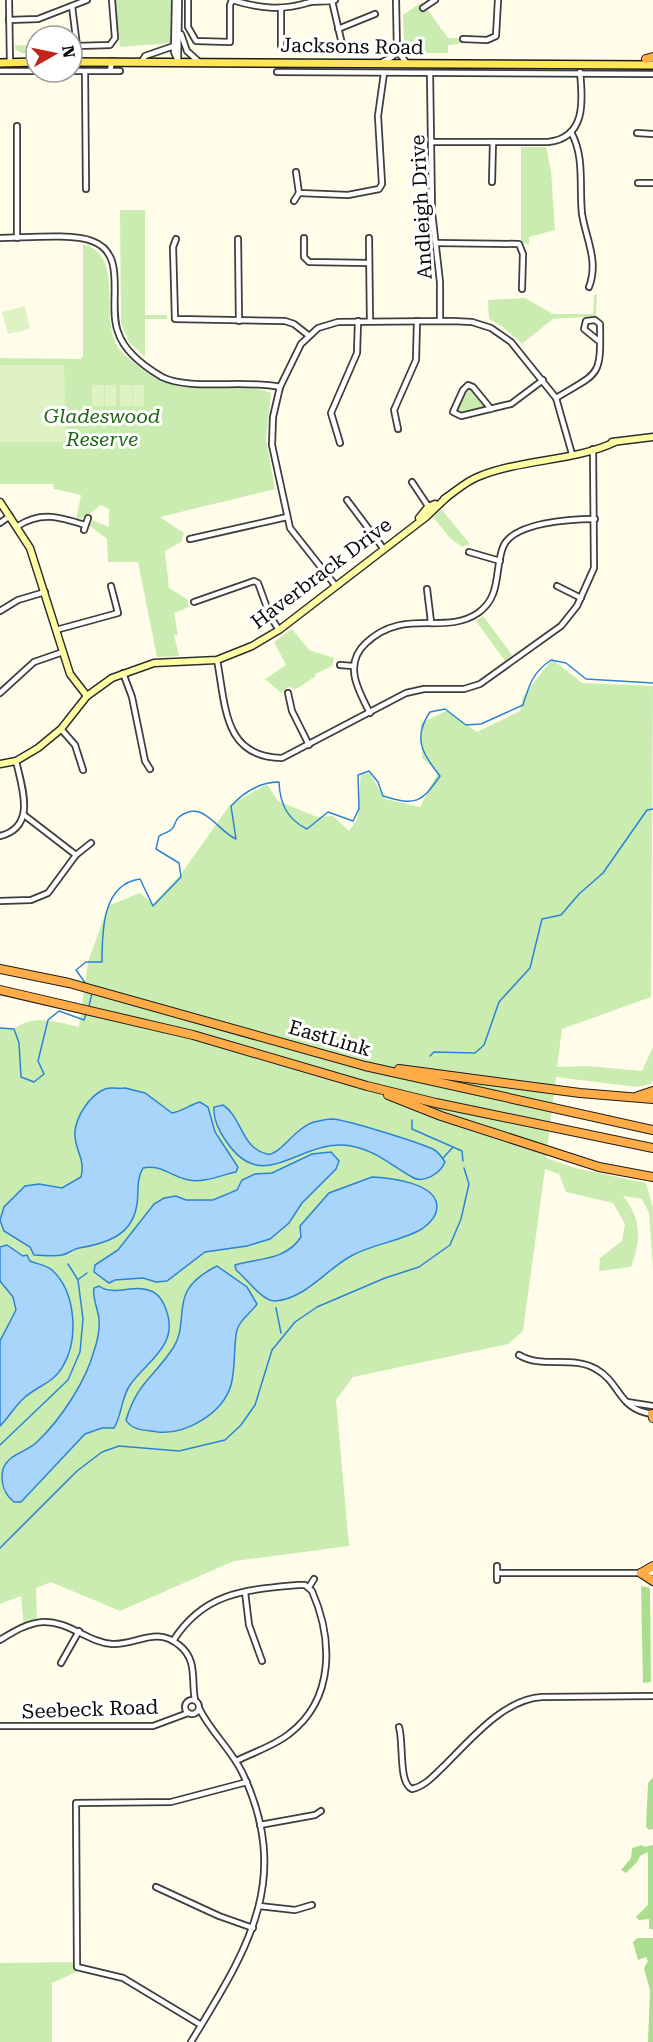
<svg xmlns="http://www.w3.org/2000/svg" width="653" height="2042" viewBox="0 0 653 2042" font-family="'Roboto Serif',serif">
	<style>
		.green { fill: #caecb1 }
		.forest { fill: #abdd8f }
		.pitch { fill: #def2c3 }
		.water { fill: #aad5fa; stroke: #2c83d6; stroke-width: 1.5 }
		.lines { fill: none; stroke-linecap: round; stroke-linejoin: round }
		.stream { stroke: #2c83d6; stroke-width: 1.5 }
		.street-casing { stroke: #3e3e3e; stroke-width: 8 }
		.secondary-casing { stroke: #2d2d2d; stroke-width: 9 }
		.primary-casing { stroke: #1c1c1c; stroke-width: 10 }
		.highway-casing { stroke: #1c1c1c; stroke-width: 10 }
		.street { stroke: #fff; stroke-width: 4.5 }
		.secondary { stroke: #fffda4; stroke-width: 6 }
		.primary { stroke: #ffe659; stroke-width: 7 }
		.highway { stroke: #ffac48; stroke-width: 8 }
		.labels { text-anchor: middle; stroke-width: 6; stroke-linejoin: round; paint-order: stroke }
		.street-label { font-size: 20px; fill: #0b0b0b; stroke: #fff }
		.park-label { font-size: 20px; font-style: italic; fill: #216618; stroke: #fff }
	</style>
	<rect width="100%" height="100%" fill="#fffde9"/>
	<g class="green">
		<polygon points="115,0 174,0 171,43 120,47"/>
		<polygon points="422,2 448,38 459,38 459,44 448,45 448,53 408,53 404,47 403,15"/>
		<polygon points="15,45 36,46 36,53 21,53 15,49"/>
		<polygon points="521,147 546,147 551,171 555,230 529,237 529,245 521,242"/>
		<polygon points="120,210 145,210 145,315 167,315 167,319 145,319 145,357 129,342 121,323"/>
		<path d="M83,244C127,256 97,317 119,349C126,357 135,364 143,370C189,404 225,376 271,393L266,439L275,489L160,517L184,533L181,542L165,551L169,588L187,599L189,607L174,613L178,635H174L179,656L157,657L138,562H108L107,539L90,526L92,520L109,527V509L101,505L85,517L76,519L81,495L54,489L53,484H0V358L81,359L83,356Z"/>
		<polygon points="597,294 596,316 553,319 522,344 503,327 489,319 488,300 525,298 553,314 593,314 594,295"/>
		<polygon points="468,388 472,389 484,407 459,413 457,407"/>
		<polygon points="442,510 470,544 462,547 450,538 433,517"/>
		<polygon points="483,616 512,655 505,661 476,621"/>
		<polygon points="292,629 309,650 334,658 332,666 315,674 316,676 296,689 288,687 281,693 265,679 286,665 274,642"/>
		<path d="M552,659L582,683L653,686L651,997L562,1029L557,1067L587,1066L642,1071L653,1047V1080L651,1084L637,1087L556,1077L546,1158L575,1168L646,1183L653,1208V1268L649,1213L642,1199L623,1196C642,1220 641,1239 631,1267L599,1271L600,1258L622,1241L625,1224L613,1203L566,1192L559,1174L545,1169L523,1331L508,1344L353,1377L336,1400L349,1546L234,1561L120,1611L51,1582L36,1588L37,1623L24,1627L21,1596L0,1604V1027L14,1029C34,1014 56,1022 79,1027L88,962L108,906L140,893L153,904L181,874L229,806L267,784L278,801L317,817L333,816L349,831L357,820L361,773L370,774L385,799L420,807L438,772L422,758L421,723L446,711L477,732L520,711L523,697Z"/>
		<polygon points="76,1962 80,1970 52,1983 52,2042 0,2042 0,1963"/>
	</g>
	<g class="forest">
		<polygon points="641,1586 650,1588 651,1682 643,1683"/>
		<polygon points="653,1777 653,1829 649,1830 646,1827 648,1783"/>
		<polygon points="642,1845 644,1847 653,1845 653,1929 649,1929 649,1919 639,1920 636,1917 648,1905 648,1852 640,1856 637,1862 626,1873 621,1870 631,1858 632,1848"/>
		<polygon points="637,1938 653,1938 653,2042 648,2042 650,1991 644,1968 648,1961 646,1957 638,1960 633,1942"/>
	</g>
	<g class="pitch">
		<polygon points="25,306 30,329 8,334 2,312"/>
		<polygon points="0,365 64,365 66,439 63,442 0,442"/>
		<rect x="92" y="385" width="12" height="21"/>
		<rect x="105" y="385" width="11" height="21"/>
		<rect x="120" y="385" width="12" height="21"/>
		<rect x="133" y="385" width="11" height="21"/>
	</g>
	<g class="water">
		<path d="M125,1088L145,1093L172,1113C183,1111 189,1105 200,1102L208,1107L215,1132L238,1167L236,1172C221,1175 205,1183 189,1180C172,1177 161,1164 143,1168C135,1182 140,1194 136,1209C130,1237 103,1244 79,1248C73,1249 68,1254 62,1255C53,1257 43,1255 34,1255L30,1247L4,1231L0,1220L4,1207L25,1186L39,1184L62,1188L81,1177C86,1158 73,1148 75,1131C77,1115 90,1095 105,1089C111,1087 119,1089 125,1088Z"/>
		<path d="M223,1105C242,1117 241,1148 267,1154C279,1157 294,1128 314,1122C319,1121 326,1119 332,1119C348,1120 417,1142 433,1149C438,1152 442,1157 445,1162C440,1174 423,1184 412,1177C392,1166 375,1150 351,1146C300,1137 264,1198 226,1141C219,1131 213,1119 214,1107Z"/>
		<polygon points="331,1152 339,1161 336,1169 302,1203 289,1223 270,1239 247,1246 205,1252 167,1281 156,1282 143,1278 115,1280 109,1283 94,1272 95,1265 118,1250 154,1204 164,1198 176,1196 186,1200 213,1200 237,1190 242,1180 255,1174 272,1173 312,1154"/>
		<path d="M372,1177C391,1178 437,1183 437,1207C437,1216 429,1224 422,1229C401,1241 374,1244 353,1255C327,1268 306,1299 275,1301C263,1302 246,1278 236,1270L235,1265C260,1258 286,1260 301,1237L300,1226L329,1193Z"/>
		<path d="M7,1245L23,1256L27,1255L30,1261C37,1264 46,1265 52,1270C76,1292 79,1339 63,1366C54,1383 37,1386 24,1398C15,1406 9,1417 0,1426V1341L16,1310L13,1297L0,1281V1247Z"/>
		<path d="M217,1266L247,1287L257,1304C251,1313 240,1319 237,1330C233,1347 236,1367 231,1385C223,1413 186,1435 158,1432C146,1430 132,1431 126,1420C138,1382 151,1380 171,1351C194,1319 163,1293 217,1266Z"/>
		<path d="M99,1286C114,1297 134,1283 151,1291C160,1294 164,1303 167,1312C178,1346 147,1361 130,1385C121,1398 122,1415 114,1428H102L85,1434L21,1502H14C4,1494 0,1482 3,1469C9,1453 28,1452 38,1441C61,1419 86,1381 94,1351C97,1342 100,1329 99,1319C98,1309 92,1298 94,1288Z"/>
	</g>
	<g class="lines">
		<g class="stream">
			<path d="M86,984L76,970L86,962H102C102,932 102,884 140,879L153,906L181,877L179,863L156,849L159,836C162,834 169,832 172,829C175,826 175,820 179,817C203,798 217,831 236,839L231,806C244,792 260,782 279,782C280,804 287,819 307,829L328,812L353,821L359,809L358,775L369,771L378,782L383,796C416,806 421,803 440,776C423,755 412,738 430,712L445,709L466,725L481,724L523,705C529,685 533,672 551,660L566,663L586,679L653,683"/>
			<polyline points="89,1006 92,993"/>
			<polyline points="0,1028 14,1029 19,1043 21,1077 34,1082 44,1074 38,1061 48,1020 59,1011 84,1020 86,1014"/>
			<polyline points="430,1056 434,1052 475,1053 484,1045 499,1002 530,968 542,919 561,915 579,894 603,873 647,810 653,809"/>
			<polyline points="412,1120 412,1129 462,1151 463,1161"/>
			<polyline points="443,1158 453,1147"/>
			<polyline points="79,1279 87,1273"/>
			<polyline points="276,1308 281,1333"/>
			<polyline points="0,1445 68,1380 80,1352 83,1319 78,1280 68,1264"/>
			<polyline points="0,1548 77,1471 102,1452 119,1446 179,1451 225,1440 241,1425 255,1405 272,1350 295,1322 317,1307 385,1278 419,1267 450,1245 461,1219 469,1184 464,1168"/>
		</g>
		<g class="street-casing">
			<g id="street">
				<polyline points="9,0 10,63"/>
				<polyline points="175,0 174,52 178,61"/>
				<polyline points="188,0 188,27 196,41 230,42 230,5 232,0"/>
				<path d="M232,0C258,8 281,11 307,3C315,0 325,3 335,0"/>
				<polyline points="396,0 397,51 406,62"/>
				<polyline points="332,1 342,44"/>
				<polyline points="72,6 77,46 110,45 115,38 112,0"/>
				<polyline points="423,8 435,0"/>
				<polyline points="9,20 38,19 87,0"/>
				<polyline points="338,29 375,14"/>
				<polyline points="181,34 187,51 198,61"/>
				<polyline points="463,39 487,40 496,36 498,0"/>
				<polyline points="281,46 281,8"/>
				<polyline points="178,60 179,0"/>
				<polyline points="142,61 145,56 174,46"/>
				<polyline points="382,62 392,57 397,51"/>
				<polyline points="0,71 36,71"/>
				<polyline points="72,71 110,71 112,61"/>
				<polyline points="110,71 120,71"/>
				<polyline points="85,72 86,189"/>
				<polyline points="277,72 653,74"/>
				<polyline points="430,73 432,212 440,282 440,321"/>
				<polyline points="17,126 17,238"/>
				<path d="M571,132C585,157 579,186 582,214C586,239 599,261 589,287"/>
				<polyline points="637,133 653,134"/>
				<path d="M432,142H548C586,138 583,101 580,72"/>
				<polyline points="296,172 299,193 348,195 379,189 382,184 378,116 384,73"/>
				<polyline points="492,182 493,142"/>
				<polyline points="638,183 653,183"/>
				<polyline points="294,201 299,193"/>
				<path d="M0,238C23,238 73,233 92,241C129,254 107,303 118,332C124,351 145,367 162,377C190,391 246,379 280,387"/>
				<polyline points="304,238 304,257 309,262 369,263"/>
				<polyline points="369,238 370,321"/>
				<polyline points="176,239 173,247 175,319 285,321 294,324 308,335"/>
				<polyline points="238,239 239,321"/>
				<polyline points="437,243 519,244 523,254 522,289"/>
				<path d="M556,398C599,372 601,378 600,326V324L595,320L586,321L584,329L600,342"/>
				<polyline points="491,409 473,387 468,385 463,390 453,412 461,416 506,405 511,404 543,380"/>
				<polyline points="398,429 394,410 416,360 417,321"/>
				<polyline points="340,443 331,413 357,353 358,321"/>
				<polyline points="412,482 430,509"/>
				<polyline points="347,500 383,548"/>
				<polyline points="0,523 10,516"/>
				<path d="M18,526C41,511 60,517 85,525"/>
				<polyline points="84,530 88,518"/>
				<polyline points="190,539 287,517"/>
				<polyline points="469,552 500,561"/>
				<polyline points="335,585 290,528 272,445 273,417 280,387 301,344 318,328 338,322 452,321 472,322 491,328 511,342 556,398 572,454"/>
				<polyline points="557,586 581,598"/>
				<polyline points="427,589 431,622"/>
				<polyline points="194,602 254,581 258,583 270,616 279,630"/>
				<polyline points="0,611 18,600 45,592"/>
				<polyline points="56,630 118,613 111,586"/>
				<path d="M217,660C226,706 223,757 282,758L406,693L424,689H464L480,684L561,626L577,606L594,568L593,449"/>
				<polyline points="340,665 353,666"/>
				<polyline points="123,673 132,697 145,761 150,769"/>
				<polyline points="0,693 34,662 63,652"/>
				<polyline points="288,693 292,711 309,745"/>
				<path d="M370,713C358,690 343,664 366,643C404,607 444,636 478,613C502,596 494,571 503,547C513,522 572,519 595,519"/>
				<polyline points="61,729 75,745 83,770"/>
				<polyline points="24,815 76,855"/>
				<path d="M0,836C37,827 22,788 16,761"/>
				<polyline points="0,901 31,900 48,893 76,855 91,843"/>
				<path d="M519,1355C542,1369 572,1355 596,1369C621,1383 618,1410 653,1414"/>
				<polyline points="627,1402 653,1406"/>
				<polyline points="497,1566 497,1580"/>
				<polyline points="497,1573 653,1573"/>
				<polyline points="309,1587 314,1579"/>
				<polyline points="245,1592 249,1625 262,1661"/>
				<path d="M0,1640C13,1632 27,1623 43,1622C69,1621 87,1642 112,1644C137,1645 156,1626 179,1645C198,1660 191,1680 195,1700"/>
				<path d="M173,1641C204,1592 245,1590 298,1585H305L312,1591C333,1639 335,1699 289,1734C274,1746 254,1752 236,1761"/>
				<polyline points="61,1663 79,1631"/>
				<circle cx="192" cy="1707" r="7"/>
				<polyline points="0,1726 153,1726 188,1713"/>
				<path d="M399,1727C404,1743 398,1783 412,1789C426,1786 435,1774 445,1765C471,1739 504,1699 542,1697L653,1696"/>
				<polyline points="260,1825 315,1815 321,1811"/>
				<polyline points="156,1887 219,1916 253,1928"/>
				<polyline points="259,1906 295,1910 312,1905"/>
				<polyline points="201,2025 123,1978 77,1967 76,1803 171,1802 247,1782"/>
				<path d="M191,2042C246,1951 294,1881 242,1772C230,1748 210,1731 199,1708"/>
			</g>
		</g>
		<g class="secondary-casing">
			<g id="secondary">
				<polyline points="612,442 653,437"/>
				<path d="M444,499C456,491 466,481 480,476C522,459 576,461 615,442"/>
				<polyline points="0,502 30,548 70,674 87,696"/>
				<polyline points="419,518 428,507 435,504"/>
				<polyline points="0,764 16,761 38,748 61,729 87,696 112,678 154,663 217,660 252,646 279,630 426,517 447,497"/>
			</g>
		</g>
		<g class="primary-casing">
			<g id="primary">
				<polyline points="72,62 653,65"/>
				<polyline points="0,63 36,62"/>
			</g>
		</g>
		<g class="highway-casing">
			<g id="highway">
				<polyline points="646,59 653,57"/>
				<polyline points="0,969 69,983 365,1066 653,1130"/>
				<polyline points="0,990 193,1035 367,1086 436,1103 653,1148"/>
				<polyline points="399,1069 580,1093 653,1099"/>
				<polyline points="388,1095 441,1116 599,1167 653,1177"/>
				<polyline points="638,1096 653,1091"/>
				<polyline points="652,1414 653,1418"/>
				<polyline points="641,1573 653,1581"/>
				<polyline points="641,1573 653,1566"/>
			</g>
		</g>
		<use href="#street" class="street"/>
		<use href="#secondary" class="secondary"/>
		<use href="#primary" class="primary"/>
		<use href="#highway" class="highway"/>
	</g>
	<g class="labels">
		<g class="street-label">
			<text transform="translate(352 46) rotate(1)" y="7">Jacksons Road</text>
			<text transform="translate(421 207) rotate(-93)" y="7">Andleigh Drive</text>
			<text transform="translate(321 573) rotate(-37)" y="7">Haverbrack Drive</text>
			<text transform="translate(330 1038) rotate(16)" y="7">EastLink</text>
			<text transform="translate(90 1709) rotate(-2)" y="7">Seebeck Road</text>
		</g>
		<g class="park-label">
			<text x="102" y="423">Gladeswood<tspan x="102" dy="23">Reserve</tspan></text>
		</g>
	</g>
	<g transform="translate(54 54) rotate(81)"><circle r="28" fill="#ffffff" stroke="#9d9d9d" stroke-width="1.5"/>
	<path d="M0-4.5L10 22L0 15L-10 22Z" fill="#c4221b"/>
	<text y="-9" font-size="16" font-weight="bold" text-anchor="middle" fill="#0b0b0b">N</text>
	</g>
</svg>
